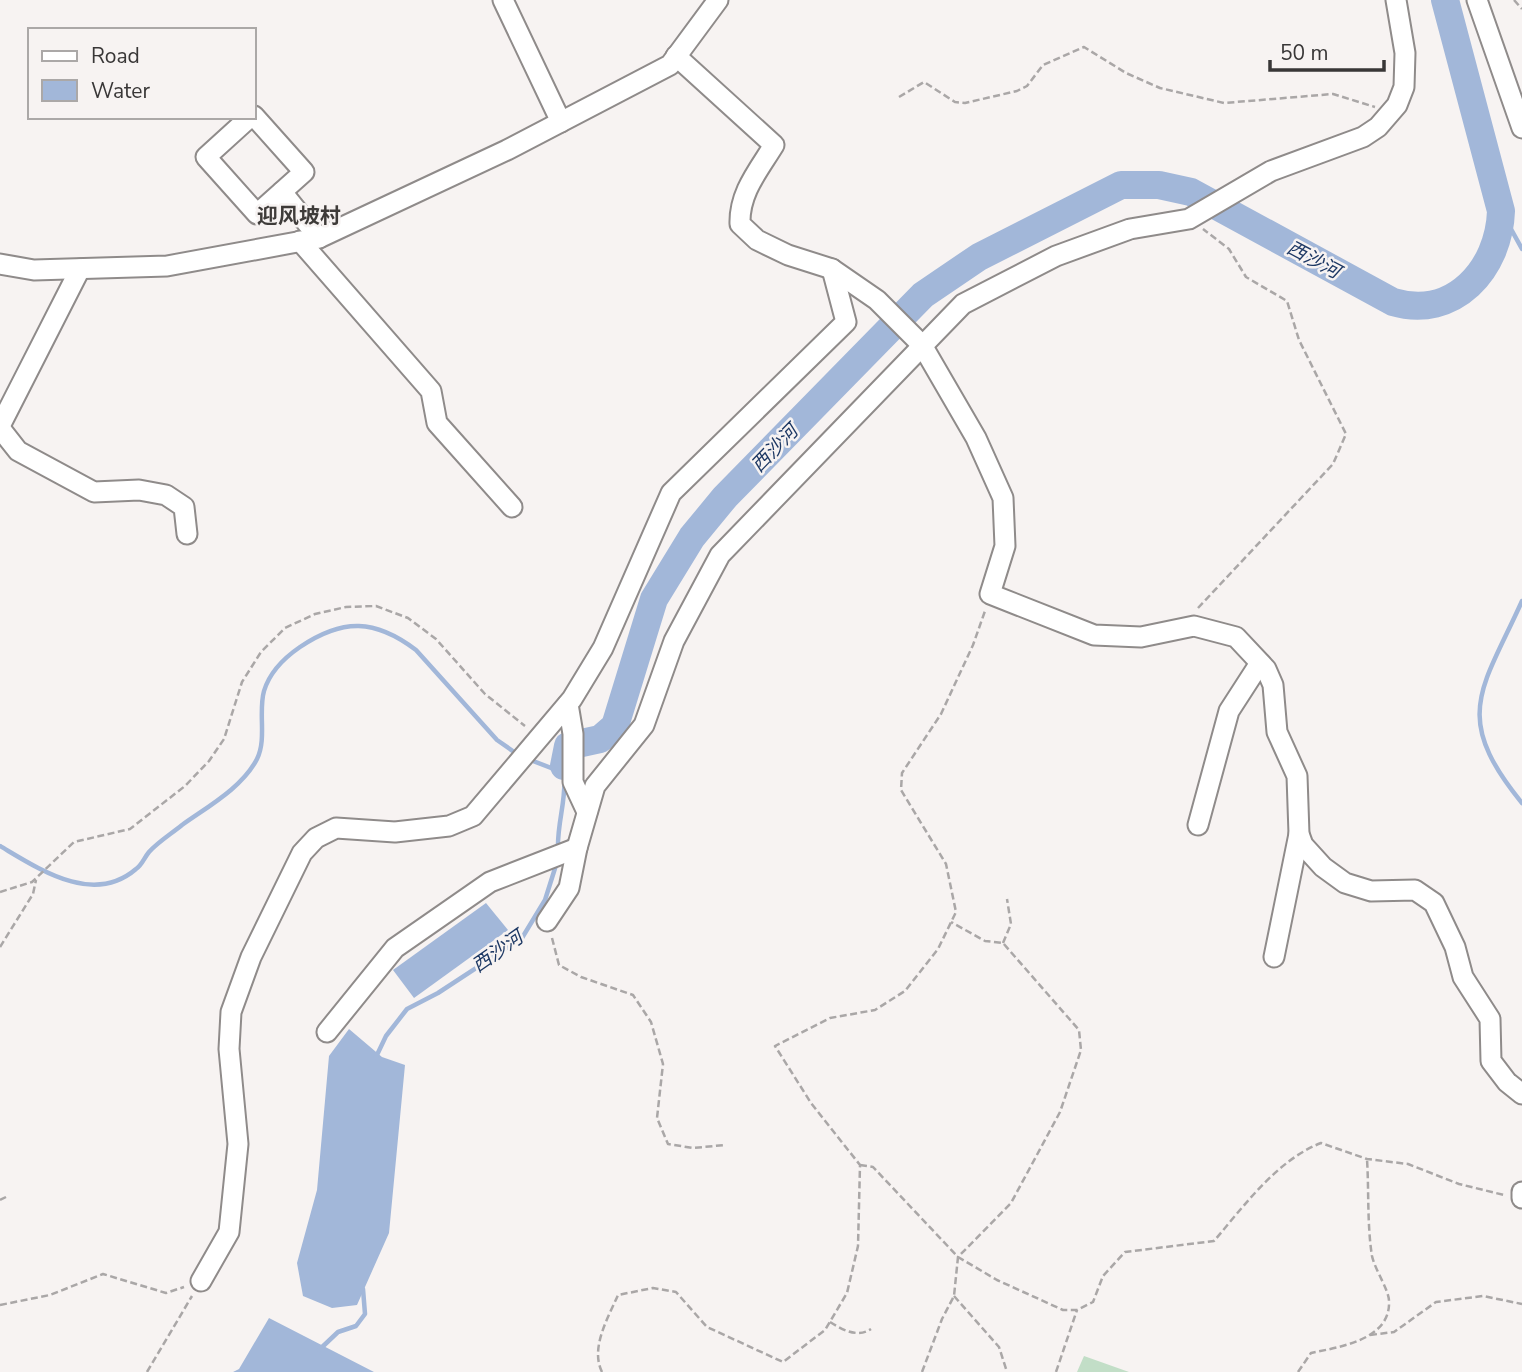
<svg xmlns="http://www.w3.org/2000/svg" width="1522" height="1372" viewBox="0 0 1522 1372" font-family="'Nunito Sans','Noto Sans SC',sans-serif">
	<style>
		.green { fill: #c2dec7 }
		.water { fill: #a2b7d9 }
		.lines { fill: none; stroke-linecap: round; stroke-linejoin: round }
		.stream { stroke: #a2b7d9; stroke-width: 4.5 }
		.river { stroke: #a2b7d9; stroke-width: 28 }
		.minor-casing { stroke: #8f8b8a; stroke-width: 23 }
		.path { stroke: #aaa7a7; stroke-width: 2.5; stroke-dasharray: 7 3.5; stroke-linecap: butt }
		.minor { stroke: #fff; stroke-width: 19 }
		.labels { text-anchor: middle; stroke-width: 5; stroke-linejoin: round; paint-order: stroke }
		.water-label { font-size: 19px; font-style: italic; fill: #1d3864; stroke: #f7f3f2 }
		.quarter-label { font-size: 21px; font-weight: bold; fill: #3e3b39; stroke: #f7f3f2 }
	</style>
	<rect width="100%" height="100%" fill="#f7f3f2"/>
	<polygon class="green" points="1084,1356 1129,1372 1077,1372"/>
	<g class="water">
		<polygon points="486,903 508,930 414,998 393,970"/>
		<polygon points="349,1029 382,1057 405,1065 389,1233 357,1305 332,1308 303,1296 297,1263 317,1190 329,1056"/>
		<polygon points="269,1318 374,1372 233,1372 239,1369"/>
	</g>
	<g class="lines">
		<g class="stream">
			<polyline points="1501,211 1522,249"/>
			<path d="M1522,601C1482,690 1451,716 1522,803"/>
			<path d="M528,759L564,773C567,799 557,822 558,849"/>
			<path d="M0,846C39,869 93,906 136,869C142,865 144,858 149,852C158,842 171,834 182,825C207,807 242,788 257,759C267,739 258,712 264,691C270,671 284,658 300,647C343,618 375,619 416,650L497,740L517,754"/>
			<polyline points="376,1057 386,1036 407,1009 438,993 522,938 545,900 557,862"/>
			<polyline points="319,1350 338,1332 356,1326 365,1314 363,1289"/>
		</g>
		<path class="river" d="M564,766L568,746L600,739L615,726L654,599L692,537L725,497L923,295L979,257L1121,185H1159L1191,192L1393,302C1454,320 1499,269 1501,211L1445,0"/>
		<g class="minor-casing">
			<g id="minor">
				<polyline points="503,0 561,122"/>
				<polyline points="1477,0 1522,128"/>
				<path d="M676,56L774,145C758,171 739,193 740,224L757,240L788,255L832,269L877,300L922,345L976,438L1003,498L1005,546L990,594L1094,635L1141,637L1194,626L1236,637L1266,669L1273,685L1277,732L1297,776L1299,834L1303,845L1323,867L1345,883L1371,891L1415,890L1434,903L1455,947L1463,977L1490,1019L1491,1061L1507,1082L1522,1094"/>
				<polyline points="250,117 206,157 257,214 304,172 254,116"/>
				<polyline points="282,192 319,238"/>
				<polyline points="300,241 431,391 437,423 512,507"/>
				<polyline points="0,264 34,270 167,266 319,238 507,150 670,65 718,0"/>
				<polyline points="0,426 80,269"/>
				<polyline points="0,428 18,451 94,492 139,490 166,495 184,507 187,534"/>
				<polyline points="568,704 573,734 573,782 587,812"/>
				<polyline points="1198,825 1229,711 1260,663"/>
				<polyline points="547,921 569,888 577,848 595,786 644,725 674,641 720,555 963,304 1056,256 1130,229 1189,219 1271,171 1363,137 1378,127 1397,105 1404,87 1405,53 1396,0"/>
				<polyline points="1274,957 1299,834"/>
				<polyline points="327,1032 395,948 490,882 577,848"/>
				<polyline points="1522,1192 1522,1198"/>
				<polyline points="201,1281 229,1232 238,1144 229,1049 231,1012 251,957 302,853 316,838 336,828 395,832 449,826 473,816 572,699 603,648 671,493 846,322 832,269"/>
			</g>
		</g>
		<g class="path">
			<polyline points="1514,0 1522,9"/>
			<polyline points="899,97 924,82 955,102 965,103 1017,91 1027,86 1043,65 1084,47 1126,73 1160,88 1224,103 1333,94 1375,107"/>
			<polyline points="1198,608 1333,464 1346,434 1299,340 1287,301 1246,277 1229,249 1203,229"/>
			<polyline points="0,892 32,882 74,842 130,829 185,786 209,761 224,739 242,682 261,652 285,628 315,614 346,607 376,606 408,618 436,639 485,694 525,726"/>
			<polyline points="552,938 559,965 581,977 633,995 651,1022 663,1064 657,1118 668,1144 693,1148 725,1145"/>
			<polyline points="1003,943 1011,924 1007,899"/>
			<polyline points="0,947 33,894 36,880"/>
			<path d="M860,1165L873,1167L958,1257L997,1280L1063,1310H1077L1093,1302L1103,1276L1125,1252L1214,1241C1244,1206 1277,1160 1321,1143L1367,1159L1408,1164L1459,1184L1504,1195"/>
			<polyline points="0,1200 6,1197"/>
			<polyline points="954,1296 999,1347 1007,1372"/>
			<polyline points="0,1305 50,1295 103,1274 166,1293 184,1287"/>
			<path d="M830,1322C843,1330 857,1338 871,1329"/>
			<polyline points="1370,1335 1394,1332 1436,1302 1483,1296 1522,1304"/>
			<polyline points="147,1372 192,1296"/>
			<path d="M602,1372C590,1348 608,1318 618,1295L653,1288L676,1292L707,1327L783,1362L825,1330L847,1293L858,1246L860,1165L811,1103L775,1046L830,1018L875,1010L905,991L938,949L956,912L946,864L901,790L902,773L941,714L973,645L985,611"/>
			<polyline points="922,1372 942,1319 954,1296 958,1257 1011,1203 1060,1112 1081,1050 1079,1030 1003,943 985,941 951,922"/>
			<polyline points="1056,1372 1077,1310"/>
			<path d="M1298,1372L1311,1353C1339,1347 1391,1340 1389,1301C1389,1290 1375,1270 1372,1256C1367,1225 1369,1190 1367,1159"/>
		</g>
		<use href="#minor" class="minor"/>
	</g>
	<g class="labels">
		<g class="water-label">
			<text transform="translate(1314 259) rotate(28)" y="7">西沙河</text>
			<text transform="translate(774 448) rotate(-46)" y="7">西沙河</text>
			<text transform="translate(497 951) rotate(-35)" y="7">西沙河</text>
		</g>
		<g class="quarter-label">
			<text x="299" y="223">迎风坡村</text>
		</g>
	</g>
	<rect x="28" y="28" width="228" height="91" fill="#f7f3f2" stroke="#aba8a7" stroke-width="2"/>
	<rect x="42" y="51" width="35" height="10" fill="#ffffff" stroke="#aba8a7" stroke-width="2"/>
	<text x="91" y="63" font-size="21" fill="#393737">Road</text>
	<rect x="42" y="80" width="35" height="21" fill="#a2b7d9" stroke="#aba8a7" stroke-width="2"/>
	<text x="91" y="98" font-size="21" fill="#393737">Water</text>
	<path d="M1270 60v10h114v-10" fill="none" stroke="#393737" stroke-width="3.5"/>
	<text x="1280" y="60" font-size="21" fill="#393737" stroke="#f7f3f2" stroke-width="5" paint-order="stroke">50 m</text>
</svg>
